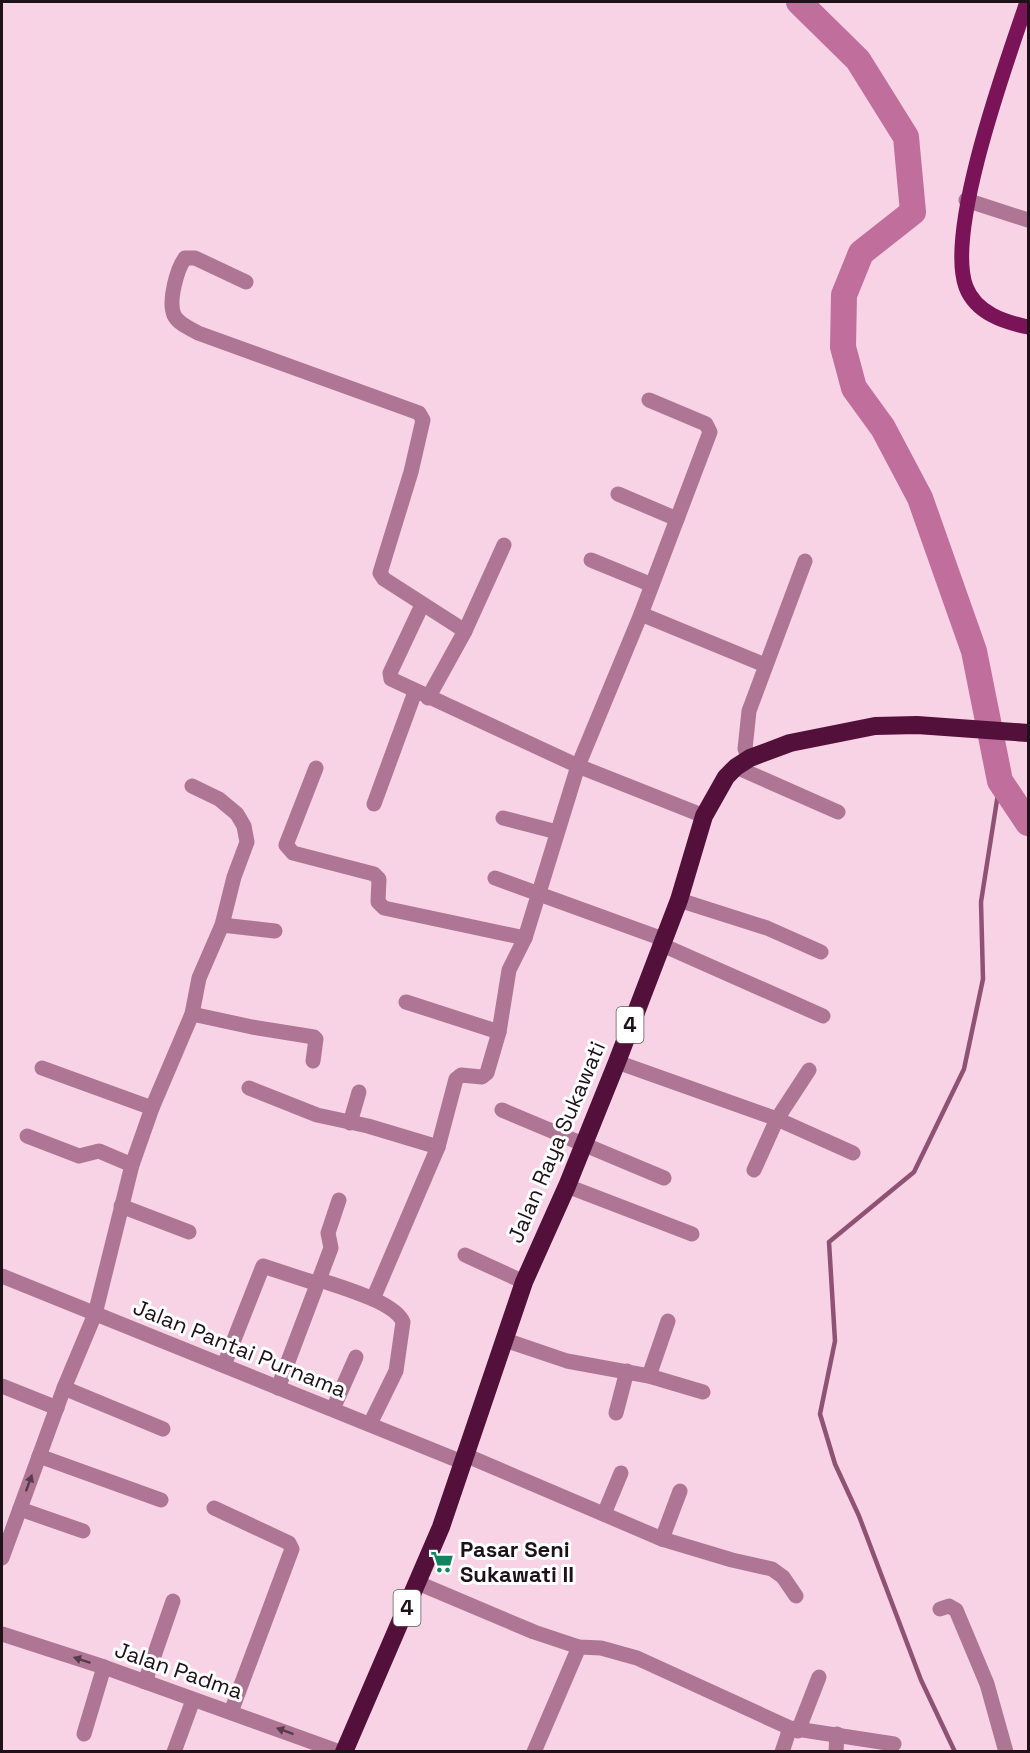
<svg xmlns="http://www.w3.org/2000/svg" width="1030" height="1753" viewBox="0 0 1030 1753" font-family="'Space Grotesk',sans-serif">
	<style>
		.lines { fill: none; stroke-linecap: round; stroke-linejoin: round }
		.stream { stroke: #8f5274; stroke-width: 4.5 }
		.river { stroke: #c06e9c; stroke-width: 26 }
		.minor { stroke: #ae7694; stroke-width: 15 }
		.major { stroke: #7a1357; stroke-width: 15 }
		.highway { stroke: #52103a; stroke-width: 18 }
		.oneway { fill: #583a4a }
		.labels { text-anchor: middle; stroke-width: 6; stroke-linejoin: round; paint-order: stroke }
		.shield { fill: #fff; stroke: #62595d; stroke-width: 1.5 }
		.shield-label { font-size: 21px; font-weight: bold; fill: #1e1218 }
		.street-label { font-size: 22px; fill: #1e1218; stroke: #fff }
		.poi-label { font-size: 22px; font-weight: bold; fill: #1e1218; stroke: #fff; text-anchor: start }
	</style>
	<rect width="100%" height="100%" fill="#f7d3e5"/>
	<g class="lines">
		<polyline class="stream" points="955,1752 921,1680 859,1516 835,1464 820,1414 835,1341 829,1242 914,1172 964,1069 983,979 981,902 1000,781"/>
		<polyline class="river" points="799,2 858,60 906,137 913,212 861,253 844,295 843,347 854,388 883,428 920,498 974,651 1000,781 1028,823"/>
		<g class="minor">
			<polyline points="966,200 1028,220"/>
			<path d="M246,282L195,258H185C177,269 168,301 174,315C178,324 190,328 198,333L419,413L423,420L411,472L380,573L384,579L465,631"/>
			<polyline points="649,400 706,424 710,432 641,614 578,766 704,816"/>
			<polyline points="618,494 677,519"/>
			<polyline points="591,560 652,585"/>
			<polyline points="641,614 765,665"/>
			<polyline points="428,698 465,631 504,545"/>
			<polyline points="750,758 745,749 749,711 805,561"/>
			<polyline points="736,767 838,812"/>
			<polyline points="316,768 286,845 293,853 374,874 379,879 378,902 384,908 525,938"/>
			<polyline points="374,804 415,692"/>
			<polyline points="503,818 557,832"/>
			<polyline points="495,878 663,939"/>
			<polyline points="679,900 767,928 821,952"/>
			<polyline points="222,925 275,931"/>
			<polyline points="660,944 823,1016"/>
			<polyline points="406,1002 499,1032 509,970 525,938 578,766 391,679 390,673 422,605"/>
			<polyline points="192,1014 252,1027 314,1037 316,1039 313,1061"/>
			<polyline points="617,1062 777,1119 853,1153"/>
			<polyline points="42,1068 152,1108"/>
			<polyline points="249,1088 317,1115 368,1126 438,1147"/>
			<polyline points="502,1110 664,1178"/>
			<polyline points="350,1123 359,1092"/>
			<polyline points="27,1136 79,1156 99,1151 132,1165"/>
			<polyline points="754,1170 777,1119 809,1070"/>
			<polyline points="567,1186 692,1234"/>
			<polyline points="121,1206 189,1232"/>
			<polyline points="465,1255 524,1282"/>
			<polyline points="2,1276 462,1462"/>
			<polyline points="373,1299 438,1147 456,1079 461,1075 482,1077 487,1073 499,1032"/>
			<polyline points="505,1340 567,1361 649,1376 703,1392"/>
			<path d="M224,1365L263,1266L312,1282L320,1280C340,1287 395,1302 403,1322L396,1371L370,1424"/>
			<polyline points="649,1376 668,1321"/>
			<polyline points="2,1386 57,1408"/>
			<polyline points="64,1388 163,1429"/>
			<polyline points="278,1388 331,1248 328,1233 339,1200"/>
			<polyline points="333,1409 356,1357"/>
			<polyline points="616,1413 627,1371"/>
			<polyline points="465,1455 662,1539 732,1560 772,1569 783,1577 796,1596"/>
			<polyline points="39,1456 161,1500"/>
			<polyline points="214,1508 289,1543 292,1549 231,1712"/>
			<polyline points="20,1509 83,1531"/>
			<polyline points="604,1514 621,1473"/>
			<polyline points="662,1539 680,1491"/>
			<polyline points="2,1558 64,1388 95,1314 132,1165 152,1108 192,1014 199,978 222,925 234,877 247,842 244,826 237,814 219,799 192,786"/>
			<polyline points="418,1583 534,1632 579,1647 601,1648 637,1658 790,1728 894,1744"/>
			<polyline points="940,1609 949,1606 956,1610 987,1684 1006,1752"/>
			<polyline points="2,1634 104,1667 340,1752"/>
			<polyline points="145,1682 173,1601"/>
			<polyline points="798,1731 819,1677"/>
			<polyline points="84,1734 104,1667"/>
			<polyline points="174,1752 193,1700"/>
			<polyline points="534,1752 579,1647"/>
			<polyline points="782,1752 790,1728"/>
			<polyline points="836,1752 837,1734"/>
		</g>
		<path class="major" d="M1027,2C1007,61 945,231 966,287C976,313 1004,322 1028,327"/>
		<polyline class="highway" points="344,1752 441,1527 524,1282 567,1186 617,1062 679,900 704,816 726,777 736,767 750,758 790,743 875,726 917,725 1028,733"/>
	</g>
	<defs><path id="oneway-solid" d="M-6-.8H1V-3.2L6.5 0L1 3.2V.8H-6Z" transform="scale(1.5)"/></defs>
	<g class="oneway">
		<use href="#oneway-solid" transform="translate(29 1483) rotate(-70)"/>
		<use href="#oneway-solid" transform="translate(82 1660) rotate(-162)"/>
		<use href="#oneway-solid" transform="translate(285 1731) rotate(-160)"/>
	</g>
	<defs>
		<g id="supermarket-bare" transform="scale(1.8)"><path d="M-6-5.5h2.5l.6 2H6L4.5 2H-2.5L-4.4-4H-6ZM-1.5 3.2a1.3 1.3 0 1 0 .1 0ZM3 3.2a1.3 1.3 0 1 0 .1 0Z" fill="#128361" stroke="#fff" stroke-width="2.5" paint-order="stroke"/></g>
	</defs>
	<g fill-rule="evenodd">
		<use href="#supermarket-bare" x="442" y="1562"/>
	</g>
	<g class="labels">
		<g class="shield">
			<rect x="616.5" y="1007" width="27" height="36" rx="4.5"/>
			<rect x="393.5" y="1590" width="27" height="36" rx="4.5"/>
		</g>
		<g class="shield-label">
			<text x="630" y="1032">4</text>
			<text x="407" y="1615">4</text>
		</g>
		<g class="street-label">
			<text transform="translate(556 1142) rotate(-67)" y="8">Jalan Raya Sukawati</text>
			<text transform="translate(240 1348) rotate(22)" y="8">Jalan Pantai Purnama</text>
			<text transform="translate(179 1670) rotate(19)" y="8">Jalan Padma</text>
		</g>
		<g class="poi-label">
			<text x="460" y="1557">Pasar Seni<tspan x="460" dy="25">Sukawati II</tspan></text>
		</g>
	</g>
	<rect width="1030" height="1753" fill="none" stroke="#1e1218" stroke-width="6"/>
</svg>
